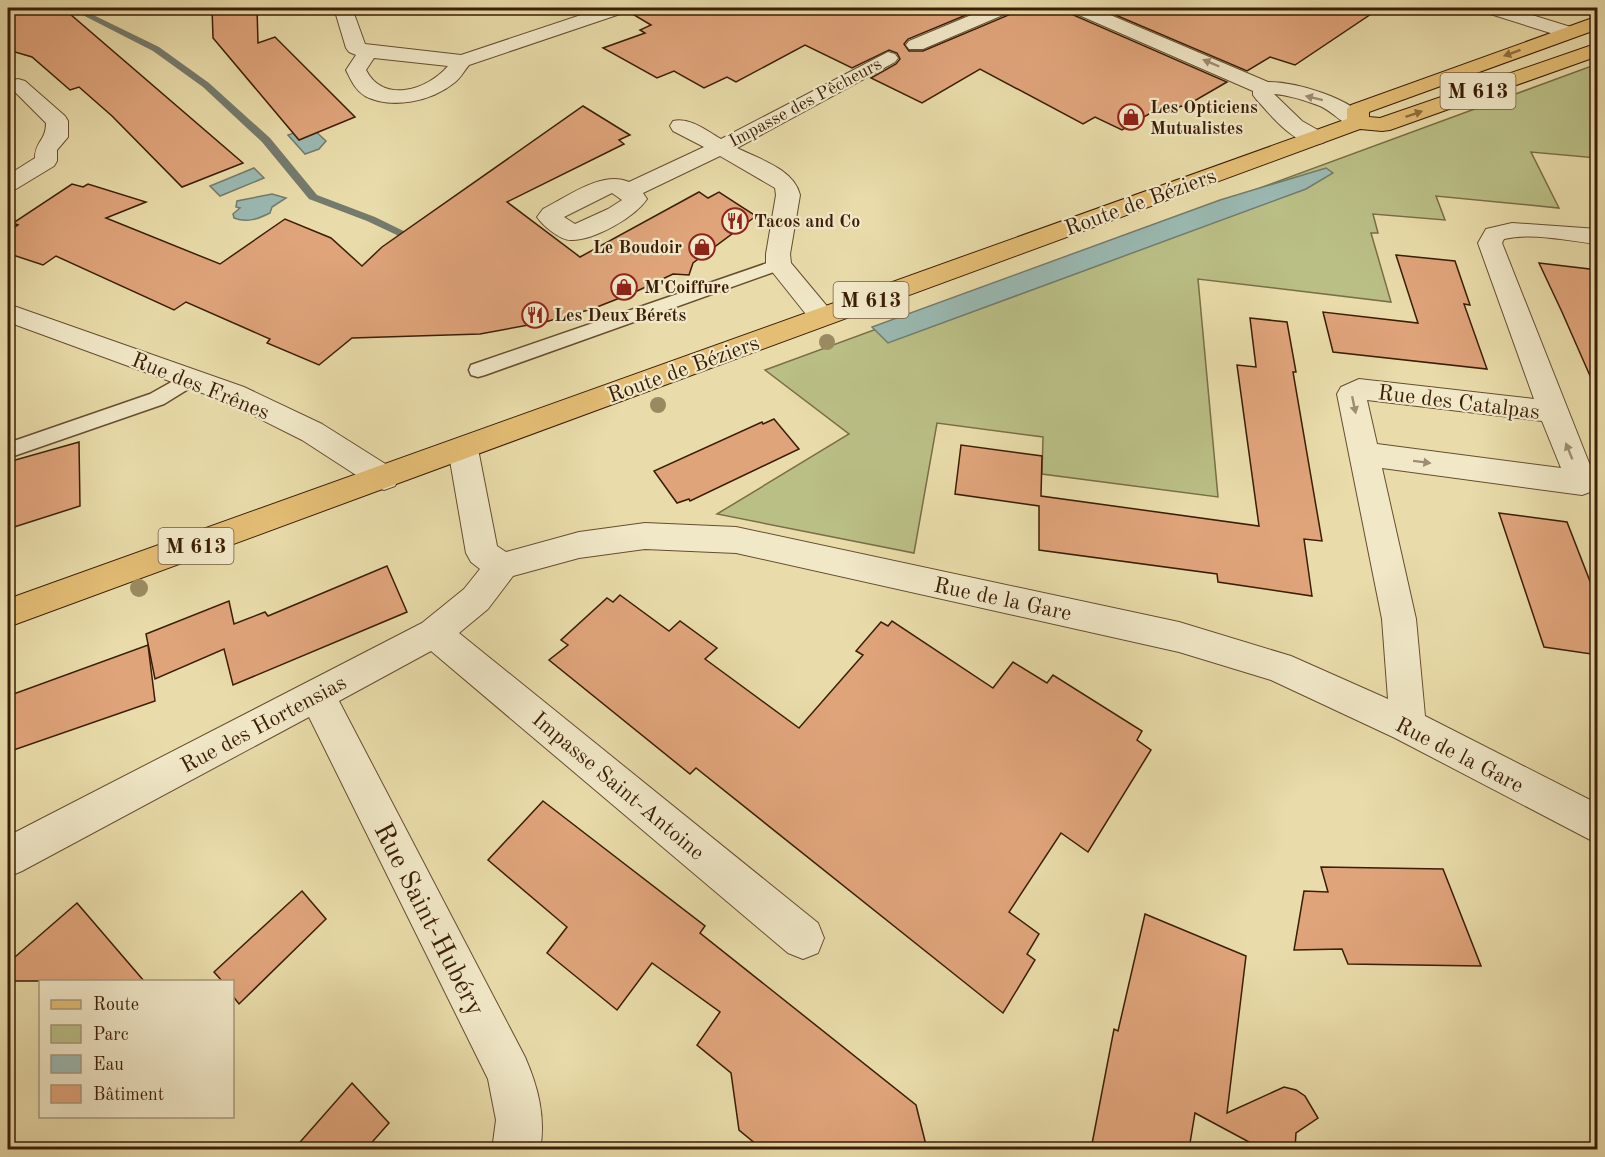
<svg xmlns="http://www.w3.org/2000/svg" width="1605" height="1157" viewBox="0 0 1605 1157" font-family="'Old Standard TT',serif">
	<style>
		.green { fill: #babf86; stroke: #7a6e46; stroke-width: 1.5 }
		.water { fill: #9ab9b2; stroke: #747b6d; stroke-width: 1.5 }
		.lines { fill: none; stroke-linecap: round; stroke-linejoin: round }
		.stream { fill: #747b6d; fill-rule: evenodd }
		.building { fill: #e0a47b; stroke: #3b1d06; stroke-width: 1.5 }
		.lane-casing { stroke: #664d2f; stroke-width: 3 }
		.street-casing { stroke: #664d2f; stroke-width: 2 }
		.primary-casing { stroke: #3b1d06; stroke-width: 2 }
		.lane { fill: #f1e8c8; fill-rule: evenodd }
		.street { fill: #f1e8c8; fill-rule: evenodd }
		.primary { fill: #e4be75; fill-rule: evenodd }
		.tree { fill: #9b8a61 }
		.oneway { fill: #906e3e }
		.oneway2 { fill: #9f8d71 }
		.labels { text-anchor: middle; stroke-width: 4.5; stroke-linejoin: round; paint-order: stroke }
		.far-street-label { font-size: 18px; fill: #3b1d06; stroke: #f1e8c8 }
		.far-poi-label { font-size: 18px; font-weight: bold; fill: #3b1d06; stroke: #f1e8c8; text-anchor: start }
		.shield { fill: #f1e8c8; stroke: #725a40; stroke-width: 1.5 }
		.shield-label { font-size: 21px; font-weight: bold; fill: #3b1d06 }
		.street-label { font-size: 22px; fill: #3b1d06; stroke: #f1e8c8 }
		.near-street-label { font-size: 27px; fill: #3b1d06; stroke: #f1e8c8 }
	</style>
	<rect width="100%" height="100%" fill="#e9dcaa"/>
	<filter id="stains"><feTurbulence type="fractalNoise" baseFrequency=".00333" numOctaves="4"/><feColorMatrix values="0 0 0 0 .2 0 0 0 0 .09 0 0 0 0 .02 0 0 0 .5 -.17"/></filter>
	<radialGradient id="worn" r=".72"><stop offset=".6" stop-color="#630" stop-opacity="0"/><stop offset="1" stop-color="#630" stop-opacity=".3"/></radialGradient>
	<polygon class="green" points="1597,64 1597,158 1531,152 1559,208 1436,196 1445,220 1373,214 1378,233 1371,233 1391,302 1198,279 1218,497 1042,474 1043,437 937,423 914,553 717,514 849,434 765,370"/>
	<g class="water">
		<polygon points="311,127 326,141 319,149 305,154 288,135"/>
		<polygon points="254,168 264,178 220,196 210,186"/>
		<polygon points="1326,168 1333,173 1306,189 888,343 872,327 1220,200"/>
		<path d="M272,194L286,198L272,207L270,213C258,219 247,223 234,218L233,214L240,208L236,207L237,201Z"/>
	</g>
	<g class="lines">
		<polygon class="stream" points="69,8 79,8 159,47 209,83 270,138 317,195 375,217 426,242 424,244 416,244 367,221 309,199 262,142 203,87 153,51"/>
	</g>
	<g class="building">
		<polygon points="8,8 63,8 243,163 182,187 112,116 79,87 70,90 32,57 8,50"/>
		<polygon points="212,8 257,8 258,43 275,37 355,117 299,140 213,38"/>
		<polygon points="630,8 983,8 908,39 904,44 909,51 923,51 1011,14 1014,8 1068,8 1071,14 1227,82 1184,107 1181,106 1170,112 1159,108 1122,130 1095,117 1083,124 980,69 922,103 871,78 896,64 900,59 897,53 889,50 852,68 805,45 736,82 727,77 704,88 674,71 657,78 603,48 645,33 640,30 651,25 629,12"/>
		<polygon points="1099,8 1380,8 1295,65 1270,57 1247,71"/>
		<polygon points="583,106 630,135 619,140 624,144 507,202 580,257 699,192 708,198 719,192 756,216 693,263 689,275 673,274 635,292 592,309 545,322 480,334 352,338 319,365 267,343 270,339 186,302 174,310 56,256 43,265 13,255 9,257 8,254 8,231 18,225 13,223 72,184 83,187 88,184 146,202 106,218 220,264 285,219 331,238 362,266 382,247"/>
		<polygon points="1396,255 1455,261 1470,305 1464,304 1487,369 1333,352 1323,312 1418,323"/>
		<polygon points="1539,263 1598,270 1598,394 1562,312"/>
		<polygon points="1250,318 1287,322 1296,372 1293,372 1322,541 1304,539 1312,596 1218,582 1217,574 1039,550 1039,506 955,494 961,445 1042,456 1041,496 1259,526 1237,365 1256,367"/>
		<polygon points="774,419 799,449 690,501 689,499 677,503 654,471 762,422 763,424"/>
		<polygon points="79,442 80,506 8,529 8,462"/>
		<polygon points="1499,513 1567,522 1598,602 1598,655 1544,647"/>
		<polygon points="387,566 407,612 233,685 224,649 155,679 146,634 229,601 234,624 265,612 268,616"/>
		<polygon points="620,595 669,631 680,621 717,648 705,659 799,728 863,655 856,651 881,622 888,626 892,621 993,688 1013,662 1047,683 1053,675 1142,731 1137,740 1151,750 1088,852 1061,833 1009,912 1039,934 1027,954 1035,960 1003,1013 696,768 690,774 549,660 568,645 561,640 607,598 613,602"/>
		<polygon points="148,645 155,701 8,752 8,696"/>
		<polygon points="543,801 705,926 700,933 916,1105 927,1149 762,1149 739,1130 731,1073 697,1045 720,1012 652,963 617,1010 547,953 567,927 488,860"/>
		<polygon points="1321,867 1443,869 1481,966 1348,964 1342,949 1294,950 1304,891 1328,892"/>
		<polygon points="302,891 326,919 239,1004 232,995 232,981 222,981 214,972"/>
		<polygon points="77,903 144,981 8,981 8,963"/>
		<polygon points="1145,914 1246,956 1227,1113 1284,1087 1296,1090 1305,1096 1318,1118 1296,1133 1295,1149 1262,1149 1195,1113 1189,1149 1091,1149 1114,1029 1118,1031"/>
		<polygon points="352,1083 389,1123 366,1149 294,1149"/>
	</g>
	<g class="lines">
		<g class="lane-casing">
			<g id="lane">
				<polygon points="779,259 785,260 788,264 785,268 485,375 478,377 471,375 469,370 471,365"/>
				<polygon points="191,371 198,373 201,378 198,383 164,404 8,458 8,443 150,394"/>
			</g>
		</g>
		<g class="street-casing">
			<g id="street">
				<path d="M334,8H352L365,44L461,55L602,8H628L626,12L469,65C464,71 460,79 454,83C432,101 392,110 365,96C355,90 351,80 346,70L356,55L349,52L346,48ZM374,58L448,66C428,90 383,104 366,70Z"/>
				<polygon points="988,8 1012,8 1010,12 923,49 909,49 906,45 909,41"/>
				<path d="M1070,8H1094L1268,82C1296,82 1352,98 1369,122L1366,127C1346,131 1336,113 1320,106C1307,101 1288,95 1274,94L1302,121L1323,133L1326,138L1323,143C1296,149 1272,116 1256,99L1253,95V91L1072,12Z"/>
				<polygon points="1482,8 1509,8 1574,28 1577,32 1574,36 1560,36 1484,12"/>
				<path d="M888,52L895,54L898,58L895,62L737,148C759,159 794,169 800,195L790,254L791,263L831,311L835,317L831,323L822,326L813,323L766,264V254L776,195L775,188L720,156L643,193L647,199C635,217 595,240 572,240C561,241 543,226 537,217L543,209C567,197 602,170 629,182L704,147L673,131L670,126L673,121C690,117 707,131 721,139ZM612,193L622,200L608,209L575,224L564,217Z"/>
				<path d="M18,79L25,81L65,116L68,121V137L57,150V161L54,166L16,189L8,191V175L35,158C35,141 46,141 46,123L8,85L11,81Z"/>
				<path d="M1512,223L1598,229V244C1568,241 1533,232 1504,239L1502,243L1597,483L1593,491L1582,495L1382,468L1416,619L1425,716L1598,804V844L1395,738L1271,680L1179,652L736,553L645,549L579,558L513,576L488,609L459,633L818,923L824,938L818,953L803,959L788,953L431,651L339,701L525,1057C538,1087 546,1117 540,1150H492L496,1120L488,1079L309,717L22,871L8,877V836L422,623L464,589L480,569L471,562L466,553L448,449L452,441L463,438L474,441L478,449L497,546L506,552L579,532L645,523L736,527L1179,622L1291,656L1388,699L1382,619L1337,394L1341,387L1359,379L1534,399L1478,243L1486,229ZM1367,400L1542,421L1561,468L1377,444Z"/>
				<polygon points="8,304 244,387 322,424 395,470 399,478 395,486 384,490 373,486 302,440 224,401 8,322"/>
			</g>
		</g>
		<g class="primary-casing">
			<polygon id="primary" points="1598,16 1598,29 1369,112 1369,117 1380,118 1598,43 1598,56 1390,130 1382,131 1360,129 8,627 8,599 1347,119 1347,109 1351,105"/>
		</g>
		<use href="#lane" class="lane"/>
		<use href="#street" class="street"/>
		<use href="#primary" class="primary"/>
	</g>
	<g class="tree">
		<circle cx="827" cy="342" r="8"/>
		<circle cx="658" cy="405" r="8"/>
		<circle cx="139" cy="588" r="9"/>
	</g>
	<defs><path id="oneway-solid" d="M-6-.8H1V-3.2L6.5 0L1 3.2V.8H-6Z" transform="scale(1.5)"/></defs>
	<g class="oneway">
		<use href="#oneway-solid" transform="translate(1512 53) rotate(160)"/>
		<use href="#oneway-solid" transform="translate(1414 114) rotate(-19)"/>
	</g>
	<g class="oneway2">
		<use href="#oneway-solid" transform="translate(1211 63) rotate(-157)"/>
		<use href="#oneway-solid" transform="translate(1314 98) rotate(-166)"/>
		<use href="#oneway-solid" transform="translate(1354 405) rotate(78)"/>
		<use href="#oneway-solid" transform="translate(1569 451) rotate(-112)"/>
		<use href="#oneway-solid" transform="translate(1422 462) rotate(7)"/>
	</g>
	<defs>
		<g id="shop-ring" transform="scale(1.35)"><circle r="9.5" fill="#f1e8c8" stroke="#8f2418" stroke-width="1.5"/><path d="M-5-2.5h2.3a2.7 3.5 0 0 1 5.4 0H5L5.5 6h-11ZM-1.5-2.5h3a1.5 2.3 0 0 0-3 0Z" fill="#8f2418"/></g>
		<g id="restaurant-ring" transform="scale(1.35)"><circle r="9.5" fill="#f1e8c8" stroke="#8f2418" stroke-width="1.5"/><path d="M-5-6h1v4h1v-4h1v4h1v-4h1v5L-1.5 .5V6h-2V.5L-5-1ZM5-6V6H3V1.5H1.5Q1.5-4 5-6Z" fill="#8f2418"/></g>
	</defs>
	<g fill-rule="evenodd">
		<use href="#shop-ring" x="1131" y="117"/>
		<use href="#restaurant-ring" x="735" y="221"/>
		<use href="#shop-ring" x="702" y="247"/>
		<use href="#shop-ring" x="624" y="287"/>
		<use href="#restaurant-ring" x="535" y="315"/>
	</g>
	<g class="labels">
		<g class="far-street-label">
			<text transform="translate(805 102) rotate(-28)" y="6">Impasse des Pêcheurs</text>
		</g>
		<g class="far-poi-label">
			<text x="1150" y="113">Les Opticiens<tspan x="1150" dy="21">Mutualistes</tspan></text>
			<text x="754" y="227">Tacos and Co</text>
			<text x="682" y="253" text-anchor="end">Le Boudoir</text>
			<text x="644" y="293">M'Coiffure</text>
			<text x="554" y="321">Les Deux Bérets</text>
		</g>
		<g class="shield">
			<rect x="1440.5" y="73" width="75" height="36" rx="4.5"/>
			<rect x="833.5" y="282" width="75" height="36" rx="4.5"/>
			<rect x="158.5" y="528" width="75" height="36" rx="4.5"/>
		</g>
		<g class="shield-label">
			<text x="1478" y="98">M 613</text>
			<text x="871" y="307">M 613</text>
			<text x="196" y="553">M 613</text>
		</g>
		<g class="street-label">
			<text transform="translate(1140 201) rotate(-20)" y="8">Route de Béziers</text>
			<text transform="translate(683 368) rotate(-20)" y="8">Route de Béziers</text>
			<text transform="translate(201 385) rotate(22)" y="8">Rue des Frênes</text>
			<text transform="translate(1459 401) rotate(7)" y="8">Rue des Catalpas</text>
			<text transform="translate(1003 598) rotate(12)" y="8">Rue de la Gare</text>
			<text transform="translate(263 723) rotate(-28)" y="8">Rue des Hortensias</text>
			<text transform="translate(1460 754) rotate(27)" y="8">Rue de la Gare</text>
			<text transform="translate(619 785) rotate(40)" y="8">Impasse Saint-Antoine</text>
		</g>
		<g class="near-street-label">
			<text transform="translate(430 919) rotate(63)" y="9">Rue Saint-Hubéry</text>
		</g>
	</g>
	<rect width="1605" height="1157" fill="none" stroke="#e9dcaa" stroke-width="30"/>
	<rect x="9" y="9" width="1587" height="1139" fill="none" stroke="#3b1d06" stroke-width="3"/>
	<rect x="15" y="15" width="1575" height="1127" fill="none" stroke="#3b1d06" stroke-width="1.5"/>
	<rect x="39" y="980" width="195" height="138" fill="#f1e8c8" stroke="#a8977a" stroke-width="1.5"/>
	<rect x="51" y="1000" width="30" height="9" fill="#e4be75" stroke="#a8977a" stroke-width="1.5"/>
	<text x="93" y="1010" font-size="18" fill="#3b1d06">Route</text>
	<rect x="51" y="1025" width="30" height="18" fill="#babf86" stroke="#a8977a" stroke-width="1.5"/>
	<text x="93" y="1040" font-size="18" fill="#3b1d06">Parc</text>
	<rect x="51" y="1055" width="30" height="18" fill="#9ab9b2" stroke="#a8977a" stroke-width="1.5"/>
	<text x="93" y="1070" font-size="18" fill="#3b1d06">Eau</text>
	<rect x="51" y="1085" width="30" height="18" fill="#e0a47b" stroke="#a8977a" stroke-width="1.5"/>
	<text x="93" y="1100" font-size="18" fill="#3b1d06">Bâtiment</text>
	<rect width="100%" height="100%" filter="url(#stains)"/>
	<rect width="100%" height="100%" fill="url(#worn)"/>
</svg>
